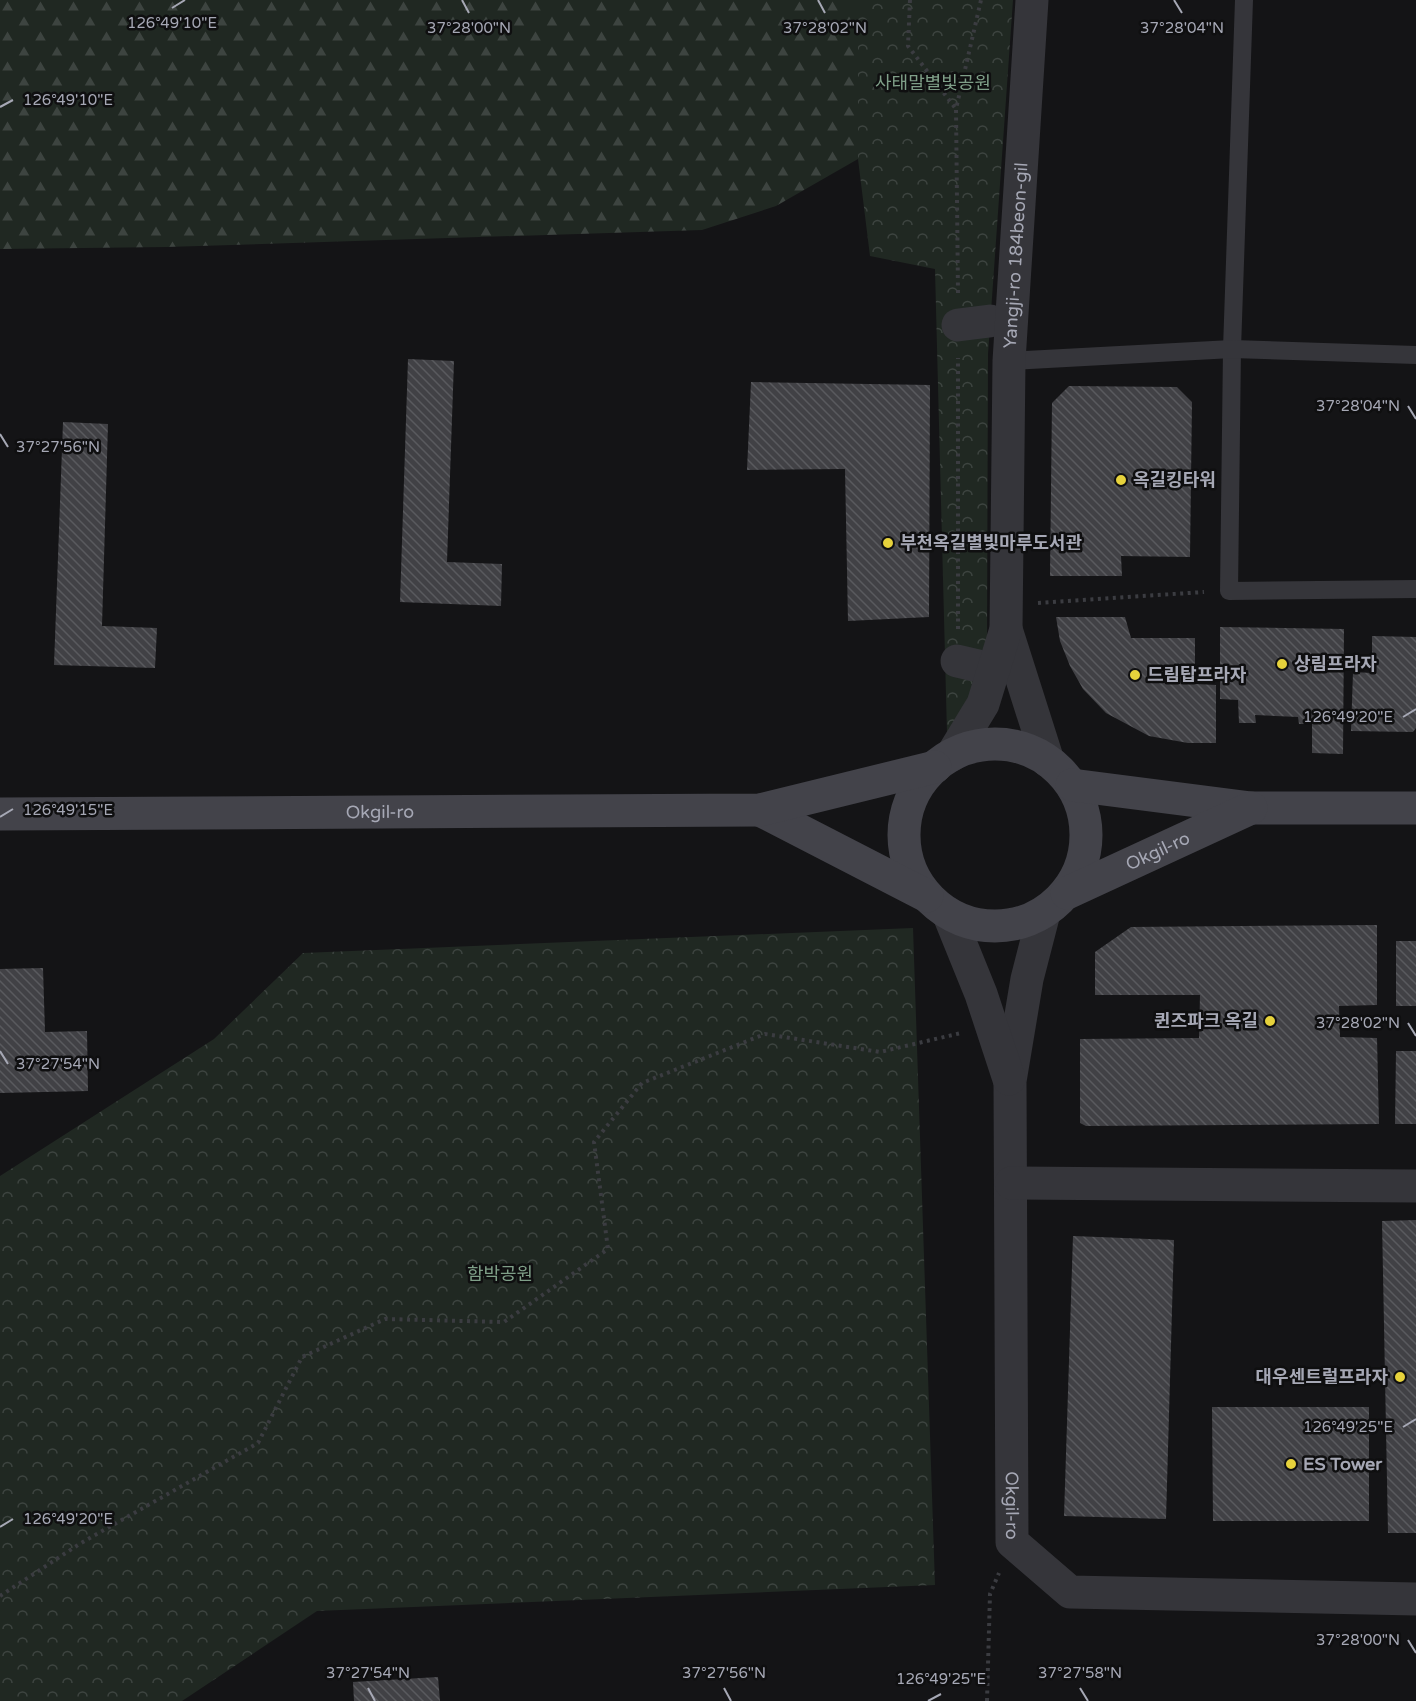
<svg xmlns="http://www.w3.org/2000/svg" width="1416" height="1701" viewBox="0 0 1416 1701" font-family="'Varela Round','Noto Sans KR',sans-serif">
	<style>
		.forest { fill: url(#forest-firs) }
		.park { fill: url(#park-crowns) }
		.building { fill: url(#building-back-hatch) }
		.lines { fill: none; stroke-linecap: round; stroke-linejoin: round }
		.path { stroke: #3b3c41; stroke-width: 4; stroke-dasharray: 3 4.5; stroke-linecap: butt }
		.lane { stroke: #35353a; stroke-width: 18 }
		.street { stroke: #35353a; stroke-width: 33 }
		.secondary { stroke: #43434a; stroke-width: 33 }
		.ticks { fill: none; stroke: #a6a8b5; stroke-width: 2 }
		.poi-dot { fill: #e6d23c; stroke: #0f0f10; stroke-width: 2 }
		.labels { text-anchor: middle; stroke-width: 5; stroke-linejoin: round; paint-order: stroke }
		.park-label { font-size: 18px; fill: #7f9f88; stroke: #0f0f10 }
		.street-label { font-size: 18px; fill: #a6a8b5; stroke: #0f0f10 }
		.poi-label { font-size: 18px; font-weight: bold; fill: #a6a8b5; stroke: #0f0f10; text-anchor: start }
		.ticks-label { font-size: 15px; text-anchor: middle; fill: #a6a8b5; stroke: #0f0f10; stroke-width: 5; stroke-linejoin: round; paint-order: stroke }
	</style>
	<defs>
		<pattern id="forest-firs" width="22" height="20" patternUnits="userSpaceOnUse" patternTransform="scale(1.5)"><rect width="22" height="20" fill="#202822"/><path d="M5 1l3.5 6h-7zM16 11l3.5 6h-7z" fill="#3d4440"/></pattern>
		<pattern id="park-crowns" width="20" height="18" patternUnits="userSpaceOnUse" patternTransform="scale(1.5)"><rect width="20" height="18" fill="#202822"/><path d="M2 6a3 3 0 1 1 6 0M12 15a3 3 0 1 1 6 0" fill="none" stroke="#3d4440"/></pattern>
		<pattern id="building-back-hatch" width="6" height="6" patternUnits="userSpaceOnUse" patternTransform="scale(1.5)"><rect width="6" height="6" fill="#414145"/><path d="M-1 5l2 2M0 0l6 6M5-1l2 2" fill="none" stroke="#595a5e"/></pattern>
	</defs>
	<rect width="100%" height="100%" fill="#141416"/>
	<polygon class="forest" points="0,0 858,0 858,159 776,206 702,230 166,247 0,249"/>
	<g class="park">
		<polygon points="858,0 1013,0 988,354 987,643 977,698 947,733 935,269 870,256 858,159"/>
		<polygon points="913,928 935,1585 317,1611 182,1701 0,1701 0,1176 214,1039 303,953"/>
	</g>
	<g class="building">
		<polygon points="408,359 454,361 447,562 502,564 501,606 400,602"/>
		<polygon points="751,382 930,385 929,617 848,621 845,469 747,470"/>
		<polygon points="1069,386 1177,387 1192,402 1190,557 1121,556 1122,576 1050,576 1052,403"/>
		<polygon points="63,422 108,424 102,626 157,628 155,668 54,665"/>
		<polygon points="1056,617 1125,617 1131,638 1195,638 1195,684 1216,685 1216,743 1188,743 1149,736 1106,713 1083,689 1070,666 1060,641"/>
		<polygon points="1220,627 1344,629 1343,754 1312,753 1312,724 1299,724 1298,717 1255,715 1256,723 1239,723 1238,700 1220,699"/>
		<polygon points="1372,636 1416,637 1416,728 1413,732 1351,731 1353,672 1372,673"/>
		<polygon points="1377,925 1377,1005 1339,1006 1340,1037 1377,1038 1379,1124 1086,1126 1080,1123 1080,1039 1199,1038 1200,995 1095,995 1095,952 1131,927"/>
		<rect x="1396" y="941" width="20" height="65"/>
		<polygon points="43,968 45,1032 87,1031 88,1091 0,1093 0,969"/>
		<polygon points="1396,1051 1416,1051 1416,1124 1395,1124"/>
		<polygon points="1416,1220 1416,1533 1388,1533 1382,1221"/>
		<polygon points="1073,1236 1174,1240 1166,1519 1064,1516"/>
		<polygon points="1212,1407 1369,1407 1369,1521 1213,1521"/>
		<polygon points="438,1677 440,1701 354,1701 353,1682"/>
	</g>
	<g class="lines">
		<g class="path">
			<polyline points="910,0 908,46 956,109"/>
			<polyline points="958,293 956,109 981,0"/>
			<polyline points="1038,603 1204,592"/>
			<polyline points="958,629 958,358"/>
			<polyline points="0,1596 81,1543 258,1443 302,1357 385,1319 504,1322 608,1249 594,1142 642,1083 765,1034 880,1052 961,1033"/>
			<polyline points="987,1701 990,1594 999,1573"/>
		</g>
		<g class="lane">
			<polyline points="1244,0 1232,349 1229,591 1416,589"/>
			<polyline points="1009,361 1232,349 1416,355"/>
		</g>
		<g class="street">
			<polyline points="958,325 990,321"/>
			<polyline points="1006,629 1048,761"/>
			<polyline points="957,661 983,667"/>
			<path id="s1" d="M952,755L983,704L1006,629L1009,361L1032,0"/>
			<path id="s2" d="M1044,913L1027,979L1010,1081L1012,1542L1070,1592L1416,1599"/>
			<polyline points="949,915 981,994 1009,1079"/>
			<polyline points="1011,1183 1416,1186"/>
		</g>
		<g class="secondary">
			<circle cx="995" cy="835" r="91"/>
			<polyline points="1072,785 1251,808 1416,808"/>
			<polyline points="760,810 927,896"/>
			<path id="s3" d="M0,814L760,810L935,767"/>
			<path id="s4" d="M1067,893L1251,808"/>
		</g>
	</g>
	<path class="ticks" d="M462,0L469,13M818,0L825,13M1174,0L1182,13M172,8L185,0M0,107L13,100M1408,406L1416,419M0,434L8,447M1403,717L1416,709M0,817L13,809M1408,1023L1416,1036M0,1051L8,1064M1403,1427L1416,1419M0,1527L13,1519M1408,1640L1416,1653M368,1688L375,1701M724,1688L731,1701M1080,1688L1088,1701M928,1701L941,1694"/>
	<g class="poi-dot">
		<circle cx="1121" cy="480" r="6"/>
		<circle cx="888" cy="543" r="6"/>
		<circle cx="1282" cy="664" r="6"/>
		<circle cx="1135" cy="675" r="6"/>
		<circle cx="1270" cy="1021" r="6"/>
		<circle cx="1400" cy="1377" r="6"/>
		<circle cx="1291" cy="1464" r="6"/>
	</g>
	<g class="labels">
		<g class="park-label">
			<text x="933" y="89">사태말별빛공원</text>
			<text x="500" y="1280">함박공원</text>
		</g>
		<g class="street-label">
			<text dy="6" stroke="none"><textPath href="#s1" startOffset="512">Yangji-ro 184beon-gil</textPath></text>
			<text dy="6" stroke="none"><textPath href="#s3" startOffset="380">Okgil-ro</textPath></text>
			<text dy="6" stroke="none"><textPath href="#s4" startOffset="100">Okgil-ro</textPath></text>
			<text dy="6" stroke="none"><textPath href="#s2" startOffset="596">Okgil-ro</textPath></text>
		</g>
		<g class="poi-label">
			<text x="1133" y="486">옥길킹타워</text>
			<text x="900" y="549">부천옥길별빛마루도서관</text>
			<text x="1294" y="670">상림프라자</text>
			<text x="1147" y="681">드림탑프라자</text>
			<text x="1258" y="1027" text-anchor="end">퀸즈파크 옥길</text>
			<text x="1388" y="1383" text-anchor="end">대우센트럴프라자</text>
			<text x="1303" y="1470">ES Tower</text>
		</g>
	</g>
	<g class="ticks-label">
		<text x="172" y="28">126°49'10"E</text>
		<text x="469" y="33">37°28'00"N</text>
		<text x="825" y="33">37°28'02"N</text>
		<text x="1182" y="33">37°28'04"N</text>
		<text x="68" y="105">126°49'10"E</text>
		<text x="1358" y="411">37°28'04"N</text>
		<text x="58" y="452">37°27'56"N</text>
		<text x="1348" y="722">126°49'20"E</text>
		<text x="68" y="815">126°49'15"E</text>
		<text x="1358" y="1028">37°28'02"N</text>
		<text x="58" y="1069">37°27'54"N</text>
		<text x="1348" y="1432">126°49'25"E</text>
		<text x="68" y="1524">126°49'20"E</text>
		<text x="1358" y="1645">37°28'00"N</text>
		<text x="368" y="1678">37°27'54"N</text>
		<text x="724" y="1678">37°27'56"N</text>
		<text x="1080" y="1678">37°27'58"N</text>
		<text x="941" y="1684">126°49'25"E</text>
	</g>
</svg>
